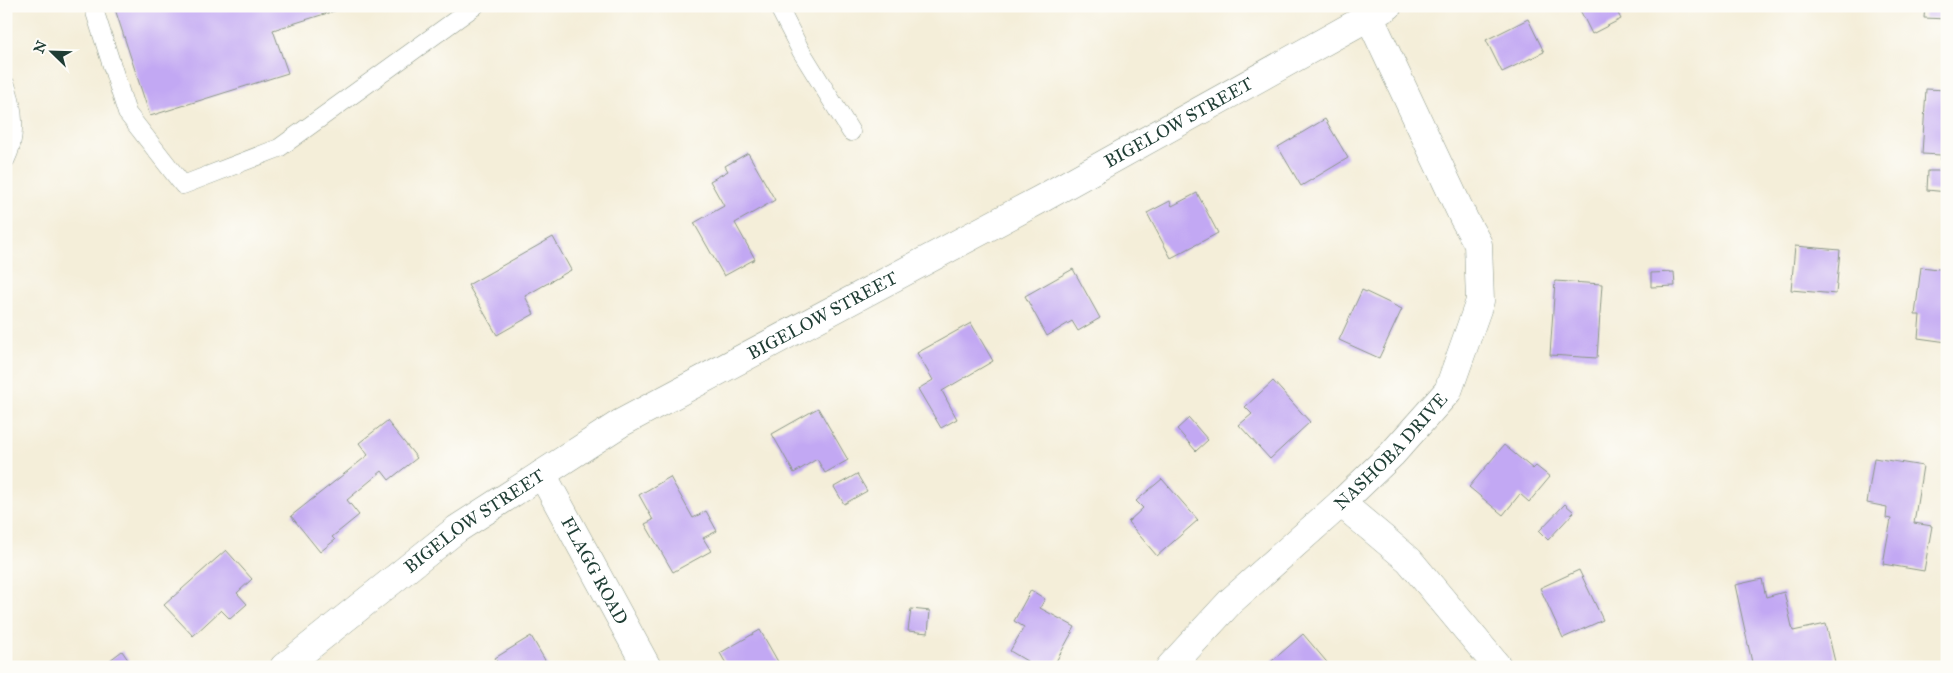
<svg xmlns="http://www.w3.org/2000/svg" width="1953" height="673" viewBox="0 0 1953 673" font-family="'IM FELL Great Primer',serif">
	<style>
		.building { fill: #c2a8f3 }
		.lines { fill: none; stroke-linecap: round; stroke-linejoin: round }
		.service-casing { stroke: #8a9686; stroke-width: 19 }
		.minor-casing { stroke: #8a9686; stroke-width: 29 }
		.tertiary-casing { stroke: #8a9686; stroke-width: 29 }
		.service { stroke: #fff; stroke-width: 18 }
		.minor { stroke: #fff; stroke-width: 28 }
		.tertiary { stroke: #fff; stroke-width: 28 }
		.labels { text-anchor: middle; stroke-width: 4.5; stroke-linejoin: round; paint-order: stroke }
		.street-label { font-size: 18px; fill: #1f3d34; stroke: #fdfcf7 }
	</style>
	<rect width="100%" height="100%" fill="#fdfcf7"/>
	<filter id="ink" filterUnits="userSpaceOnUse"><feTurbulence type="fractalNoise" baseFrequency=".02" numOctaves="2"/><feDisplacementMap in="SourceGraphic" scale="10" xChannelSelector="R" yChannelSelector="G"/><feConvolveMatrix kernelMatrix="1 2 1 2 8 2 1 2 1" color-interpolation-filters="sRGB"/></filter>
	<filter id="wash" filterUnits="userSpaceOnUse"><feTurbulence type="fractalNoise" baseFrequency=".0096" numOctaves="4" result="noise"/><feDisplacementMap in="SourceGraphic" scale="20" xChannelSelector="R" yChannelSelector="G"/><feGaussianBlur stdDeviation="1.12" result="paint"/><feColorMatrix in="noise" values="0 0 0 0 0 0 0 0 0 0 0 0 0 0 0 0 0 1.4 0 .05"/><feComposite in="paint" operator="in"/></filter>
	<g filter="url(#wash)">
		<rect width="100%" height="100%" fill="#f4eed9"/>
		<g id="blocks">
			<g class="building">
				<polygon points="114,6 347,6 347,7 273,30 288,73 150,116"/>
				<polygon points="1578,6 1614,6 1621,19 1592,34"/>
				<polygon points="1925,6 1947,6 1947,19 1924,18"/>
				<polygon points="1528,19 1544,52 1502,72 1486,40"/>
				<polygon points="1926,89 1947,90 1947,192 1927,190 1928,171 1940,171 1941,155 1922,154"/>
				<polygon points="1325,119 1348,158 1301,186 1278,147"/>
				<polygon points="748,153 775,200 735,223 755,259 724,276 694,223 724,206 710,181 728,171 725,166"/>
				<polygon points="1197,193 1218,233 1171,258 1147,213 1170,201 1172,206"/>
				<polygon points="553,237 571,270 525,296 534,314 497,335 468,285"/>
				<polygon points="1795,246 1840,250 1836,294 1791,290"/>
				<polygon points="1921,267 1947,270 1947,342 1918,338 1920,315 1915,315"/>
				<polygon points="1073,269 1100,318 1078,331 1072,321 1047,336 1025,296"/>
				<polygon points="1674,272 1675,286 1651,287 1651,273"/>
				<polygon points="1555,281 1602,284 1597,358 1550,355"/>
				<polygon points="1362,290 1402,309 1379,358 1339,340"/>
				<polygon points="971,323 993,361 942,391 957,419 941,428 918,389 933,380 917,353"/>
				<polygon points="1273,381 1310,422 1270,459 1239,425 1252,414 1245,407"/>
				<polygon points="818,408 848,460 825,473 817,459 794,473 772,434"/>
				<polygon points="1189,418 1208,440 1196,451 1177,429"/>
				<polygon points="387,421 417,458 389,480 382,471 347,500 359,515 332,537 335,540 320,552 291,516 368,455 359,443"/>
				<polygon points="1504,445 1533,469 1536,466 1550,477 1529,502 1520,494 1503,515 1469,487"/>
				<polygon points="1874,458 1923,466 1914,523 1932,526 1924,571 1883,564 1891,519 1886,518 1887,507 1867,503"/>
				<polygon points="857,474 867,491 844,504 834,487"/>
				<polygon points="670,477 693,518 706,511 717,531 703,538 711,551 673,572 645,524 653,520 639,495"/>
				<polygon points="1162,479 1198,520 1157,556 1128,522 1143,508 1136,501"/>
				<polygon points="1565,504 1574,512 1548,540 1539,531"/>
				<polygon points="226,550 252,579 237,593 247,604 230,619 221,610 193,636 164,605"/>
				<polygon points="1579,570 1603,620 1563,638 1540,588"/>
				<polygon points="1762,579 1766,597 1784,592 1793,631 1826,624 1835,662 1811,667 1753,667 1735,585"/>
				<polygon points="1031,590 1045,599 1040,608 1075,627 1053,667 1037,667 1010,651 1024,627 1014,621"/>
				<polygon points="911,609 930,611 928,633 908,631"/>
				<polygon points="760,630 781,667 728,667 720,653"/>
				<polygon points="1303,634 1331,667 1265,667"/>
				<polygon points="531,636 549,667 500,667 495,658"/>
				<polygon points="122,651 133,667 92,667 98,663 101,667"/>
			</g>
		</g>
	</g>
	<g filter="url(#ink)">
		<use href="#blocks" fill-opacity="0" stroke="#8a9686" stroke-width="1"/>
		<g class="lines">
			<g class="service-casing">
				<g id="service">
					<polyline points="93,6 127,113 183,185 279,148 475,6"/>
					<polyline points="778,6 801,51 851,132"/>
					<path d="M6,85C14,108 17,137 6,159"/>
				</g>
			</g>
			<g class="minor-casing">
				<g id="minor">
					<path id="s1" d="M542,474L647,667"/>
					<polyline points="1341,503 1409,560 1498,667"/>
					<path id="s2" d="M1170,667L1231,601L1341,503L1392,454L1448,391L1480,301L1478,244L1464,219L1369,16"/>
				</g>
			</g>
			<g class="tertiary-casing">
				<g id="tertiary">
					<path id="s3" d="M284,667L457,529L621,423L1043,198L1388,6"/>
				</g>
			</g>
			<use href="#service" class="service"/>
			<use href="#minor" class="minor"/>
			<use href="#tertiary" class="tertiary"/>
		</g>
	</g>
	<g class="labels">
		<g class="street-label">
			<text dy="6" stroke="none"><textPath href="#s3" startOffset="1050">BIGELOW STREET</textPath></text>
			<text dy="6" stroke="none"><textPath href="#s3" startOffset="645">BIGELOW STREET</textPath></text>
			<text dy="6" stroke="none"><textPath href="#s2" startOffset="309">NASHOBA DRIVE</textPath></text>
			<text dy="6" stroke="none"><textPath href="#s3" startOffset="240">BIGELOW STREET</textPath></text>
			<text dy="6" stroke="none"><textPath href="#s1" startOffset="110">FLAGG ROAD</textPath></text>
		</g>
	</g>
	<rect width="1953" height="673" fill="none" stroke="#fdfcf7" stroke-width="25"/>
	<g transform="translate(52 52) rotate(293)" stroke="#fdfcf7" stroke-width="4" paint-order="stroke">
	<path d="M0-4L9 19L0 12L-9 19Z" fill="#1f3d34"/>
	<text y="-8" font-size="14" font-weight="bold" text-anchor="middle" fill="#1f3d34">N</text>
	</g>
</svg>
